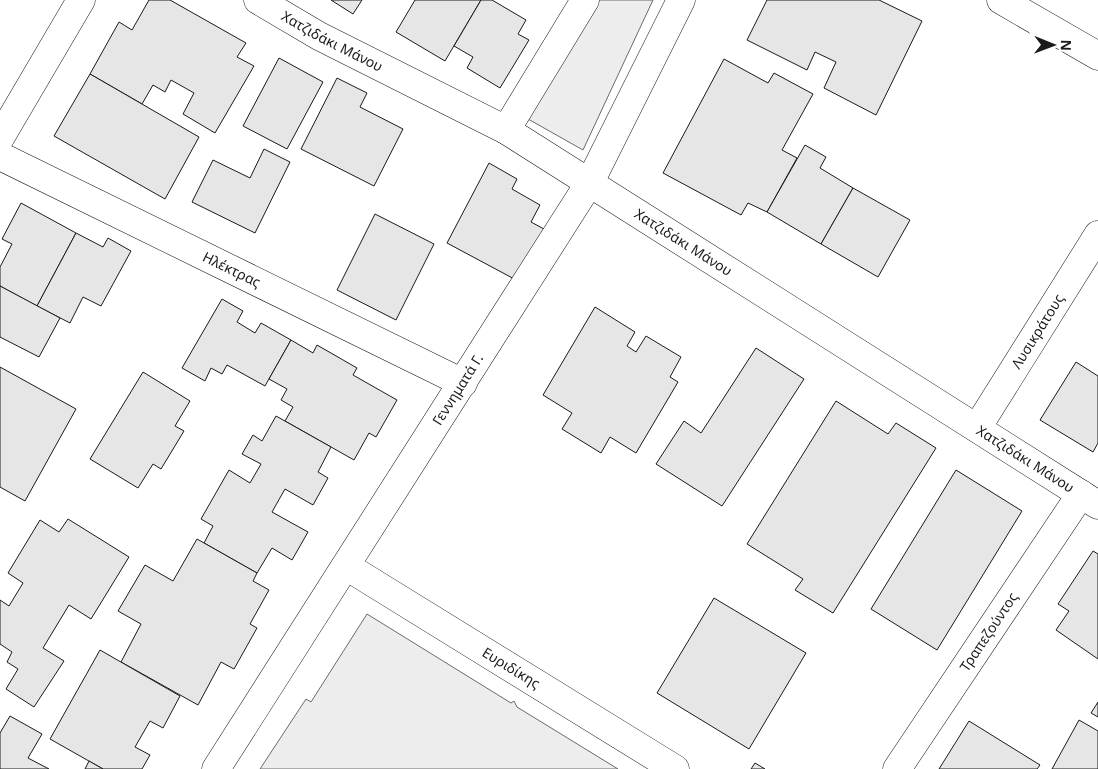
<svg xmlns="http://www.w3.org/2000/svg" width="1098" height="769" viewBox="0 0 1098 769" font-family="'Noto Sans',sans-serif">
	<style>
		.built { fill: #ededed; stroke: #6a6a6a }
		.building { fill: #e6e6e6; stroke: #1a1a1a }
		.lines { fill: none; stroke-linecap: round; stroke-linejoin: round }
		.minor-casing { stroke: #1a1a1a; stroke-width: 29 }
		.tertiary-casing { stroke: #1a1a1a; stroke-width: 29 }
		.minor { stroke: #fff; stroke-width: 28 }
		.tertiary { stroke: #fff; stroke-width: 28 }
		.labels { text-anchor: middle; stroke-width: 4; stroke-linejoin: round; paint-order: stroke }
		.street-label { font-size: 14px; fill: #1a1a1a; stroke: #fff }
	</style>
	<rect width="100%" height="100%" fill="#fff"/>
	<g class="built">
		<polygon points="599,0 653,0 583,150 528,119"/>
		<polygon points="367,614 511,703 514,701 517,707 618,769 260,769 306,699 311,702"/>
	</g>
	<g class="building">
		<polygon points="149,0 170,0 246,43 237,57 254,66 215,133 183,114 194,93 171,80 165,92 153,85 142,104 90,74 119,22 132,30"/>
		<polygon points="331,0 362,0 353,14"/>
		<polygon points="415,0 481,0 445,61 396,32"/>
		<polygon points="481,0 492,0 526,20 518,34 529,40 500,88 467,68 473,57 454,46"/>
		<polygon points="767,0 879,0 922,21 876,115 824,88 836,62 815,52 807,70 747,40"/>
		<polygon points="279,58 323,82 287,149 243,126"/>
		<polygon points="724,59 768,83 774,73 813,94 782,150 797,158 767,212 748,203 741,215 663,173"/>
		<polygon points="90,74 199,137 165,199 54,136"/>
		<polygon points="337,78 367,93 360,107 403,129 374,186 301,149"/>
		<polygon points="805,145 826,157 820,168 853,188 821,244 767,212"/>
		<polygon points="264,149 290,162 255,233 192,202 213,160 250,178"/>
		<polygon points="489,163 517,179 512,189 540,205 531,222 544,229 518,281 447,243"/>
		<polygon points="853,188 910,220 878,277 821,244"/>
		<polygon points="21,203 76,233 37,306 0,286 0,267 12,244 2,239"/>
		<polygon points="375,214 434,244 396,320 337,290"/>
		<polygon points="76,233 103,247 108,238 131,251 101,306 83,297 70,323 37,306"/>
		<polygon points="0,286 60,318 39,357 0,337"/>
		<polygon points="222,299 243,311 237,322 255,333 261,323 291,340 265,386 227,365 222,374 211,368 205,381 182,368"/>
		<polygon points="595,307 635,332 627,346 636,352 646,336 681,357 670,377 678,382 636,453 610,437 601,453 562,429 572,413 543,395"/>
		<polygon points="291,340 313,353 317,345 357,368 353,375 397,400 376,437 369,433 354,460 285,421 293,407 281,400 287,389 269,379"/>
		<polygon points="756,348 804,379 722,506 656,464 684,421 701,433"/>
		<polygon points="1076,362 1098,376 1098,443 1093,452 1040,420"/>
		<polygon points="0,367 76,409 25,501 0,487"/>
		<polygon points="143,372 190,401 175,426 184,431 161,469 153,464 138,488 90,459"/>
		<polygon points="836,401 888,434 896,423 936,448 833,613 795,590 803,579 747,544"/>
		<polygon points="276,416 331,447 318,472 328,478 313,505 285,489 272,512 308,532 292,560 272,548 257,573 204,543 213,526 201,519 229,470 250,483 261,464 242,454 253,435 262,441"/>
		<polygon points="956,470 1022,511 937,650 871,609"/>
		<polygon points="68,519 129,557 91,619 69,605 43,648 64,661 34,707 6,689 18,669 7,662 12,652 0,644 0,600 9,606 23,583 8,573 40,520 59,532"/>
		<polygon points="197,539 257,573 253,581 269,590 250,624 257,628 234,669 221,662 198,705 121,662 141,624 118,611 145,565 173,581"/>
		<polygon points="1093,551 1098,554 1098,659 1056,630 1069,611 1058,604"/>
		<polygon points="714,598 806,653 749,749 657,693"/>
		<polygon points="100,650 180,696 163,728 150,721 135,747 150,755 142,769 103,769 50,739"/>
		<polygon points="1098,702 1098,717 1091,713"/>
		<polygon points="10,716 42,734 28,758 49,769 0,769 0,733"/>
		<polygon points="1079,720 1098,731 1098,769 1052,769"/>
		<polygon points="969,721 1040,765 1037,769 939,769"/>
		<polygon points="89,761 103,769 85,769"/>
		<polygon points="755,763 765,769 751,769"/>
	</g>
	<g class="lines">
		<g class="minor-casing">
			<g id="minor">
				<path id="s1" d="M258,0L319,36L506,130L1098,505"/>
				<polyline points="1001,0 1098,56"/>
				<polyline points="506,130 585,0"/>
				<polyline points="0,138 81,0"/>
				<path id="s2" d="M0,156L463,383"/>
				<path id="s3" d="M977,428L1098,235"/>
				<path id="s4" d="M346,566L675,769"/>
				<path id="s5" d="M897,769L1081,494"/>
			</g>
		</g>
		<g class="tertiary-casing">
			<g id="tertiary">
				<path id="s6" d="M216,769L590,182L681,0"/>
			</g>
		</g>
		<use href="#minor" class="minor"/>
		<use href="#tertiary" class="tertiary"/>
	</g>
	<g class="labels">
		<g class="street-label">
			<text dy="5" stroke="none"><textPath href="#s1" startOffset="85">Χατζιδάκι Μάνου</textPath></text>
			<text dy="5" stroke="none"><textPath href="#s1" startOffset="490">Χατζιδάκι Μάνου</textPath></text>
			<text dy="5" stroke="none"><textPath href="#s2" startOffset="258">Ηλέκτρας</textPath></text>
			<text dy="5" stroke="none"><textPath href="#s3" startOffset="114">Λυσικράτους</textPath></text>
			<text dy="5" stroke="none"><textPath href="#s6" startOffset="450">Γεννηματά Γ.</textPath></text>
			<text dy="5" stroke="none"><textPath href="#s1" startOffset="895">Χατζιδάκι Μάνου</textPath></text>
			<text dy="5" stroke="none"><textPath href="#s5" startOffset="165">Τραπεζούντος</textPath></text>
			<text dy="5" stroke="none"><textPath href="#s4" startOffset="194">Ευριδίκης</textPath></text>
		</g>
	</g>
	<g transform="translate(1053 45) rotate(91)" stroke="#ffffff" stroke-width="4" paint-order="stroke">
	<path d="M0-4L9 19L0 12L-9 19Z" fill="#1a1a1a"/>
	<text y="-8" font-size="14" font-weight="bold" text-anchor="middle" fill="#1a1a1a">N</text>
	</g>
</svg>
